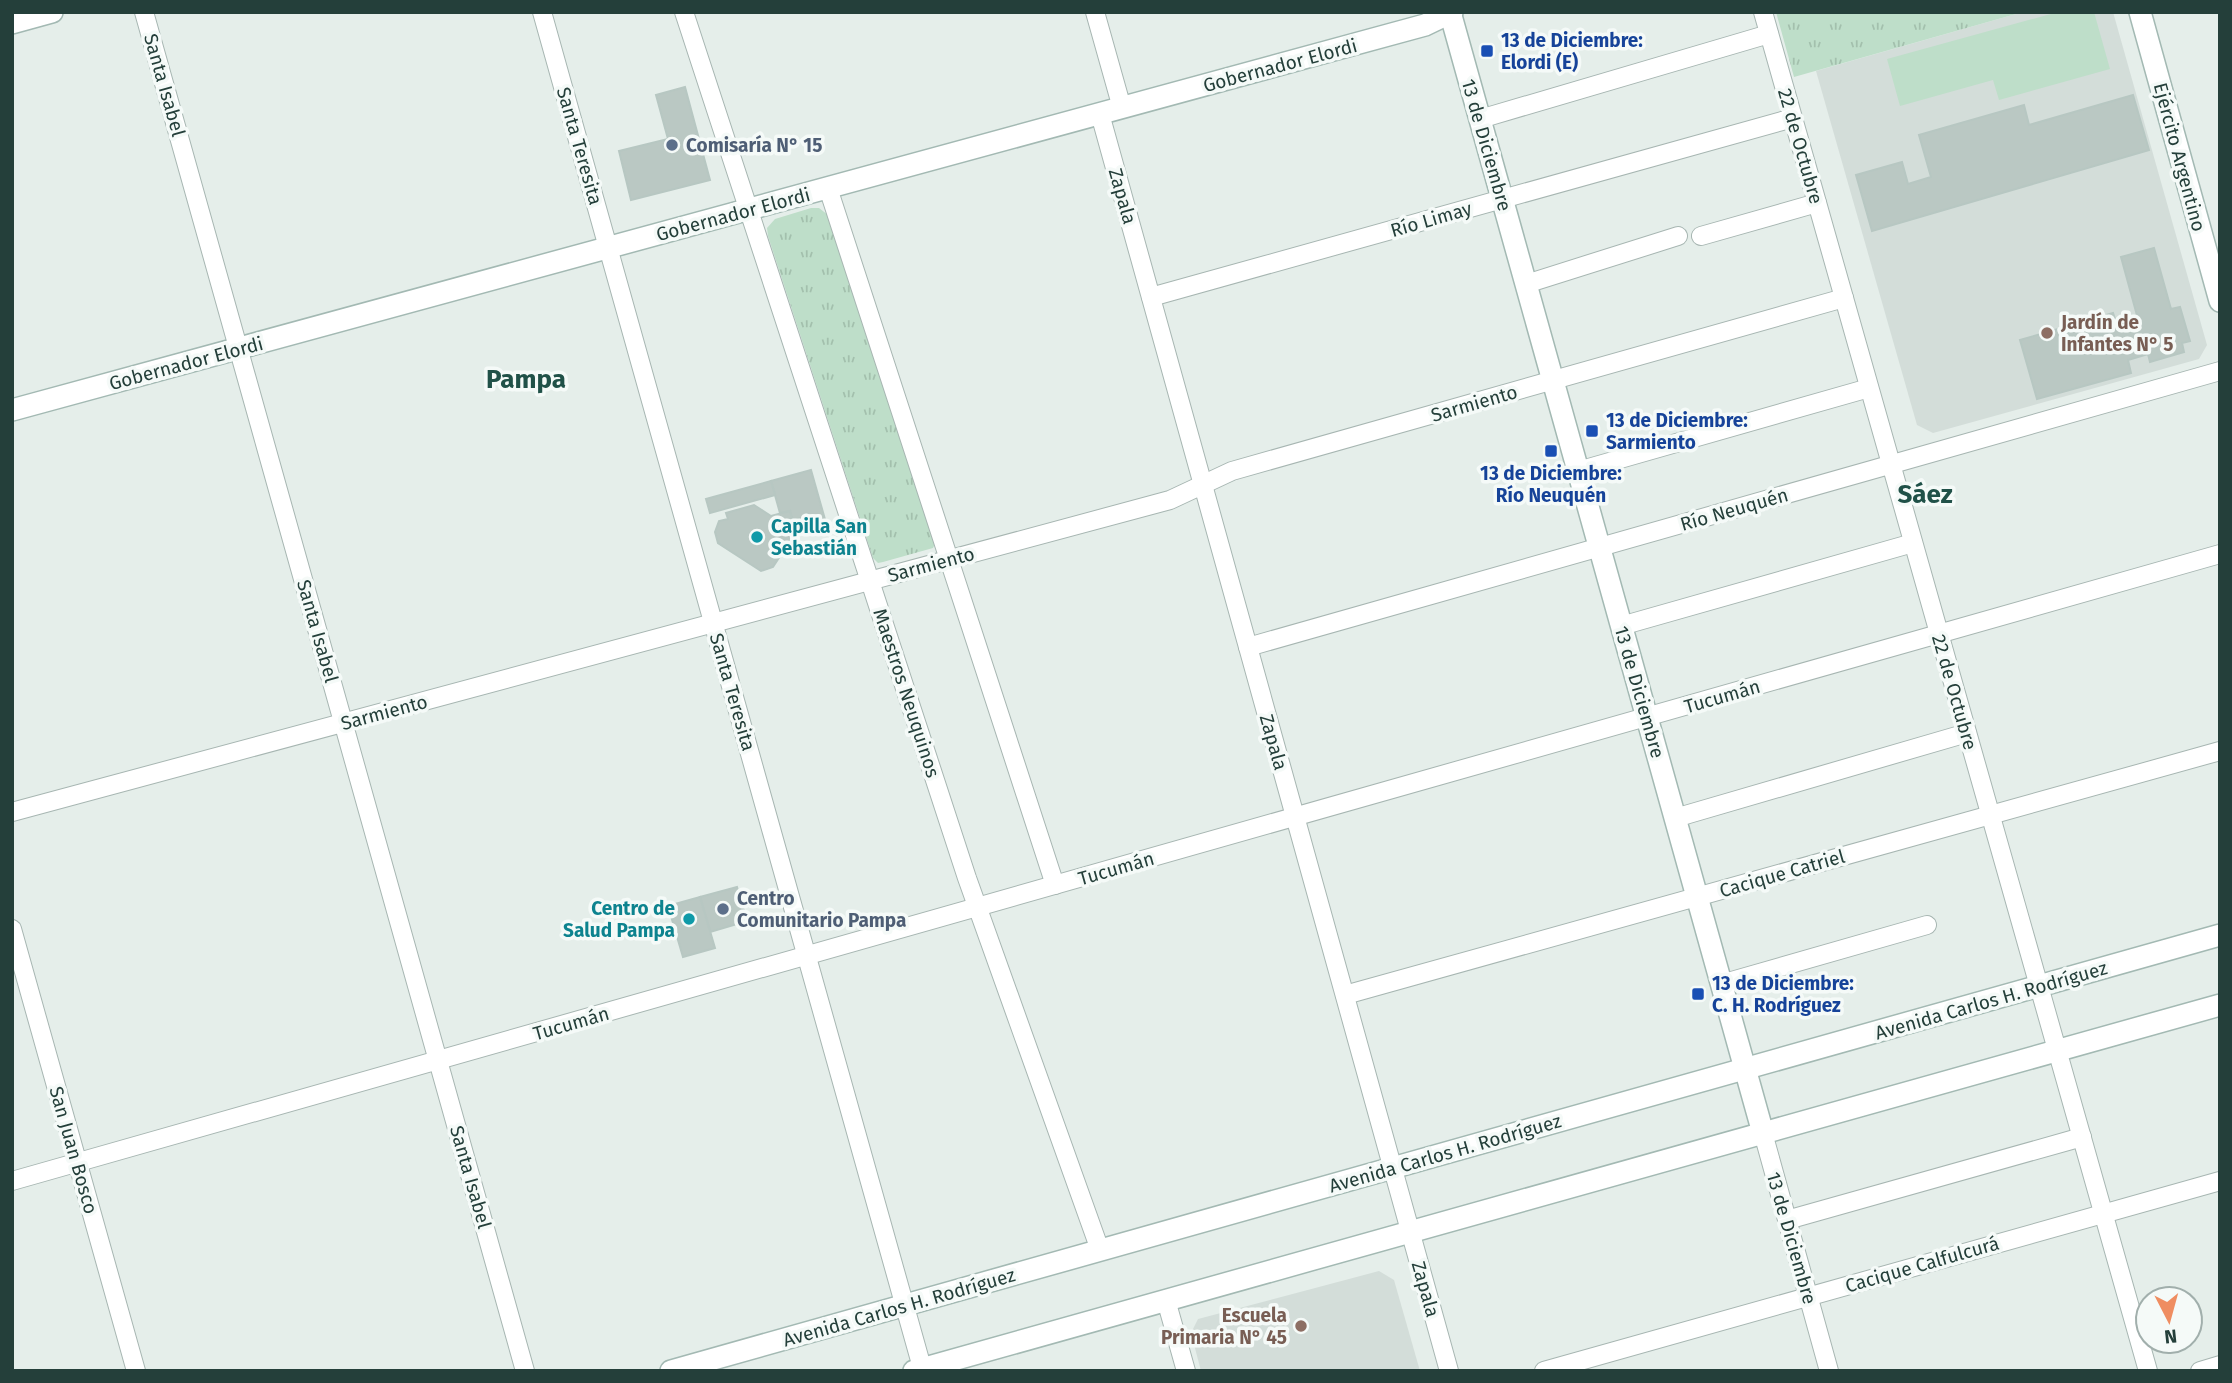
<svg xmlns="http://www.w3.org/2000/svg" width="2232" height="1383" viewBox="0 0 2232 1383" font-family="'Fira Sans',sans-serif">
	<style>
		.built { fill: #d3ddd9 }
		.green { fill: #bedec9 }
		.park { fill: url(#park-tufts) }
		.building { fill: #bac8c3; stroke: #b7c7c2; stroke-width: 2 }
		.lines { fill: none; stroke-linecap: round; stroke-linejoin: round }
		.street-casing { stroke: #a7b6b2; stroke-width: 20 }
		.secondary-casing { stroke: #a3b9b3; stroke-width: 24 }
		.street { stroke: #fff; stroke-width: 18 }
		.secondary { stroke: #fff; stroke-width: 21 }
		.transit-dot { fill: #1a4fb4; stroke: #f5faf8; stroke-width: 2.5 }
		.service-dot { fill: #5c6f8a; stroke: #f5faf8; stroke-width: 2.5 }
		.education-dot { fill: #8d6e63; stroke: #f5faf8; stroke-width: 2.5 }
		.culture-dot { fill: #0f9aa8; stroke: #f5faf8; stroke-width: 2.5 }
		.labels { text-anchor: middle; stroke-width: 7; stroke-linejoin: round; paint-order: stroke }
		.transit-label { font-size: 19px; font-weight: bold; fill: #164399; stroke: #f5faf8; text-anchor: start }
		.street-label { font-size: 19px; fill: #243f3a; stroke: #f5faf8 }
		.service-label { font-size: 19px; font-weight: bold; fill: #4e5e75; stroke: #f5faf8; text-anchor: start }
		.education-label { font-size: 19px; font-weight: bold; fill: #785e54; stroke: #f5faf8; text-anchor: start }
		.culture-label { font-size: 19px; font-weight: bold; fill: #0d838f; stroke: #f5faf8; text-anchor: start }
		.district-label { font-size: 26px; font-weight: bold; fill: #205148; stroke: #f5faf8 }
	</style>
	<defs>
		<pattern id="park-tufts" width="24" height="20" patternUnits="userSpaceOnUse" patternTransform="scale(1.75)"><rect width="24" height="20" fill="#bedec9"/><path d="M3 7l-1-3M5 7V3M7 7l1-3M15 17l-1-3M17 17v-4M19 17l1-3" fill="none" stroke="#a3c0ad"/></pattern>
	</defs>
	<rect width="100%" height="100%" fill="#e5eeea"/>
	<g class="built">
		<polygon points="2023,12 2113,12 2207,345 2199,359 1933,433 1917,425 1816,71"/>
		<polygon points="1379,1271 1394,1280 1420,1371 1201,1371 1191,1333 1198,1319"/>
	</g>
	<polygon class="green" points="2058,12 2094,12 2110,69 1999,100 1993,80 1900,106 1887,59"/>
	<g class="park">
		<polygon points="1776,12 2023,12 1794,77"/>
		<polygon points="811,208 819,208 828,215 935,544 933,548 883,562 878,563 873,558 768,236 767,228 775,219"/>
	</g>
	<g class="building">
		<polygon points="685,87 710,180 631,200 619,151 668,139 656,95"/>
		<polygon points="2133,95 2149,150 1872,231 1856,175 1902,162 1908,184 1931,177 1919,135 2024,105 2029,125"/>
		<polygon points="2154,248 2171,309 2180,307 2190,341 2182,343 2184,352 2150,362 2148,354 2128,360 2131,373 2037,399 2020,340 2113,313 2117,325 2138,319 2121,257"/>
		<polygon points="811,470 828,530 812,534 807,516 793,520 790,511 780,513 771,481"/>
		<polygon points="771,481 775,495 710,513 706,499"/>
		<polygon points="754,505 771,516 790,511 802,553 793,555 791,549 786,547 773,567 761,571 718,543 715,532 719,521 728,519 726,513"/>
		<polygon points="737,887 747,921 710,932 700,897"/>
		<polygon points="700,897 715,948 683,957 668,906"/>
	</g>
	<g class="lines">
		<g class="street-casing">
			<g id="street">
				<polyline points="144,12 525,1371"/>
				<polyline points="542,12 923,1371"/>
				<polyline points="684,12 967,878 1100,1250"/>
				<polyline points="1095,12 1122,108"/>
				<polyline points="1763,12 2148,1371"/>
				<polyline points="1100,114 1449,1371"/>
				<polyline points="1480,119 1769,34"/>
				<polyline points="828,188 1055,885"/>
				<polyline points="1701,236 1817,203"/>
				<polyline points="1526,284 1678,236"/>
				<polyline points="1151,297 1793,118"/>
				<polyline points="1578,471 1869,388"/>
				<polyline points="1621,626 1913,543"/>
				<polyline points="1248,647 2220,371"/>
				<polyline points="12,812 1170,500 1232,471 1844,298"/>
				<polyline points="1675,818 1967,733"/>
				<polyline points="12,929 136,1371"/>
				<polyline points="1721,984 1927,925"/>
				<polyline points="1345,995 2220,751"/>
				<polyline points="1763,1133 1829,1371"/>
				<polyline points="12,1181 2220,554"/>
				<polyline points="1787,1220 2082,1137"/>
				<polyline points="1166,1300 1186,1371"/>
				<polyline points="1544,1371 2220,1181"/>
				<polyline points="2200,1371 2220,1365"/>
			</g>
		</g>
		<g class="secondary-casing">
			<g id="secondary">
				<polyline points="1450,12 1763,1133"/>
				<polyline points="2140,12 2220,301"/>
				<polyline points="12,23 52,12"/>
				<polyline points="12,410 1425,25 1452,12"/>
				<polyline points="671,1371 2220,935"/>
				<polyline points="914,1371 2220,1005"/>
			</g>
		</g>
		<use href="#street" class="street"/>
		<use href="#secondary" class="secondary"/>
	</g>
	<g class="transit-dot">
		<rect x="1480" y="44" width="14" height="14" rx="3.5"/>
		<rect x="1585" y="424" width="14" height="14" rx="3.5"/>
		<rect x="1544" y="444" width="14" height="14" rx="3.5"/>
		<rect x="1691" y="987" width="14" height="14" rx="3.5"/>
	</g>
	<g class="service-dot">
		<circle cx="672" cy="145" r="7"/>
		<circle cx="723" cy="909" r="7"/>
	</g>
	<g class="education-dot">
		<circle cx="2047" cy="333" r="7"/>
		<circle cx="1301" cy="1326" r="7"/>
	</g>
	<g class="culture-dot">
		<circle cx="757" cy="537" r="7"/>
		<circle cx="689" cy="919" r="7"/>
	</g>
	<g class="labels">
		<g class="transit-label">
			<text x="1501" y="47">13 de Diciembre:<tspan x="1501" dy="22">Elordi (E)</tspan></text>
			<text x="1606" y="427">13 de Diciembre:<tspan x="1606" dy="22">Sarmiento</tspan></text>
			<text x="1551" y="480" text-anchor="middle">13 de Diciembre:<tspan x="1551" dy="22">Río Neuquén</tspan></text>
			<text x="1712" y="990">13 de Diciembre:<tspan x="1712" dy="22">C. H. Rodríguez</tspan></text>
		</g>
		<g class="street-label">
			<text transform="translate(1280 65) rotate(-15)" y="7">Gobernador Elordi</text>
			<text transform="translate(165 85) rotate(74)" y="7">Santa Isabel</text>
			<text transform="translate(1487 145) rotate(74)" y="7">13 de Diciembre</text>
			<text transform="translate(580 146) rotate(74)" y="7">Santa Teresita</text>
			<text transform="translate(1801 146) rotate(74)" y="7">22 de Octubre</text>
			<text transform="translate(2180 157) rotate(75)" y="7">Ejército Argentino</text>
			<text transform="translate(1123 196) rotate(74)" y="7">Zapala</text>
			<text transform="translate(733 214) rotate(-15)" y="7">Gobernador Elordi</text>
			<text transform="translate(1431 219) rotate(-16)" y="7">Río Limay</text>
			<text transform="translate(186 363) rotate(-15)" y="7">Gobernador Elordi</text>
			<text transform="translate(1474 403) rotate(-16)" y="7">Sarmiento</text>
			<text transform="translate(1734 509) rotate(-16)" y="7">Río Neuquén</text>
			<text transform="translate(931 564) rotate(-15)" y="7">Sarmiento</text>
			<text transform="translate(318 631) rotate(74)" y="7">Santa Isabel</text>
			<text transform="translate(733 692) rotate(74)" y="7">Santa Teresita</text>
			<text transform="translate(1640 692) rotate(74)" y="7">13 de Diciembre</text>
			<text transform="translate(1955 692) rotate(74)" y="7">22 de Octubre</text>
			<text transform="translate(907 693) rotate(72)" y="7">Maestros Neuquinos</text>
			<text transform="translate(1722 696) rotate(-16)" y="7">Tucumán</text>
			<text transform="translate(384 712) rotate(-15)" y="7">Sarmiento</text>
			<text transform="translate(1274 742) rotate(74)" y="7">Zapala</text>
			<text transform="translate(1116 868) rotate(-16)" y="7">Tucumán</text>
			<text transform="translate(1782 873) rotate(-16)" y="7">Cacique Catriel</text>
			<text transform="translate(1991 1000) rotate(-16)" y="7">Avenida Carlos H. Rodríguez</text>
			<text transform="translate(571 1023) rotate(-16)" y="7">Tucumán</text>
			<text transform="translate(74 1150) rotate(74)" y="7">San Juan Bosco</text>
			<text transform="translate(1445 1153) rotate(-16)" y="7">Avenida Carlos H. Rodríguez</text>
			<text transform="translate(471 1177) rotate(74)" y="7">Santa Isabel</text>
			<text transform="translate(1792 1238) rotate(74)" y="7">13 de Diciembre</text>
			<text transform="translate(1922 1264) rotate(-16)" y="7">Cacique Calfulcurá</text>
			<text transform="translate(1426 1289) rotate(74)" y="7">Zapala</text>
			<text transform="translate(899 1307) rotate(-16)" y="7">Avenida Carlos H. Rodríguez</text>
		</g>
		<g class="service-label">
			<text x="686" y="152">Comisaría N° 15</text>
			<text x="737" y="905">Centro<tspan x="737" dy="22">Comunitario Pampa</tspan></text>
		</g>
		<g class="education-label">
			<text x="2061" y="329">Jardín de<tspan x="2061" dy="22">Infantes N° 5</tspan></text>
			<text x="1287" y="1322" text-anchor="end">Escuela<tspan x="1287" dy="22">Primaria N° 45</tspan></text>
		</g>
		<g class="culture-label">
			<text x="771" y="533">Capilla San<tspan x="771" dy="22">Sebastián</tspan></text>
			<text x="675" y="915" text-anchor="end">Centro de<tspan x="675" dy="22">Salud Pampa</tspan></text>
		</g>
		<g class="district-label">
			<text x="526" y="388">Pampa</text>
			<text x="1925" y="503">Sáez</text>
		</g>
	</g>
	<rect width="2232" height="1383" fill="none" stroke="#243f3a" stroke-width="28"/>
	<g transform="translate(2169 1320) rotate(174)"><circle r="33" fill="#f5faf8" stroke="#a1afac" stroke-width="2"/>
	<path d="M0-5L12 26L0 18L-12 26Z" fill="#ef8d61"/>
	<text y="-10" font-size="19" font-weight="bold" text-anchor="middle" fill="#243f3a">N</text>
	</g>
</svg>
